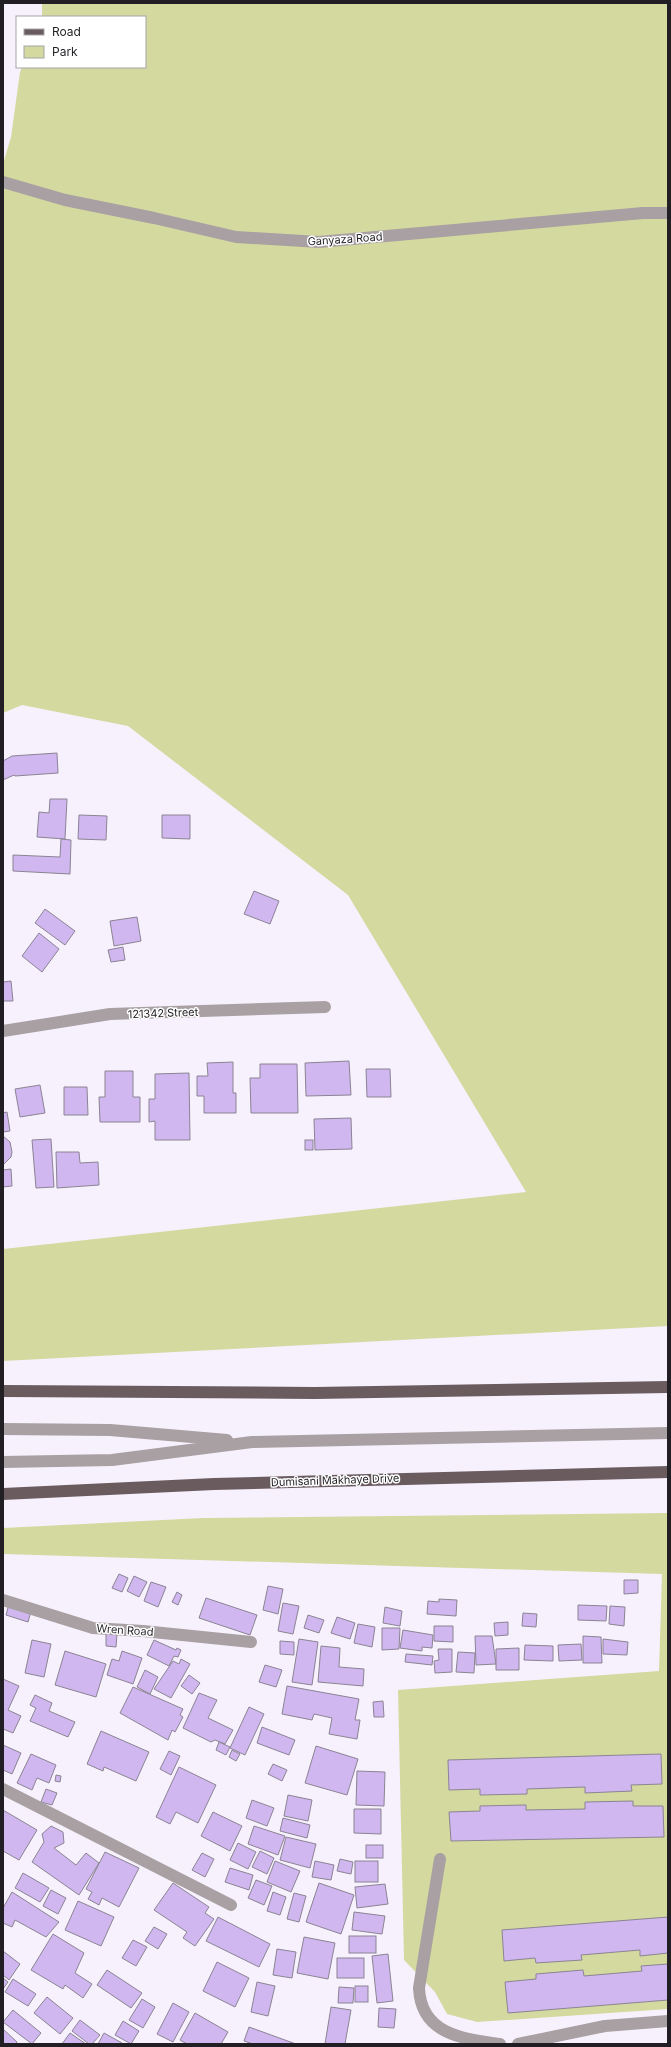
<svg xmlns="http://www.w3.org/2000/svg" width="671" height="2047" viewBox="0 0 671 2047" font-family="Inter,sans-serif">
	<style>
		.green { fill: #d4d9a0 }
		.building { fill: #d0b7ef; stroke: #8b8493 }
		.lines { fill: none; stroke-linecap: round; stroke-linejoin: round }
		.lane { stroke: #a8a0a2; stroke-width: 12 }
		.street { stroke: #a8a0a2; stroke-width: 12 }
		.primary { stroke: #6a5b5f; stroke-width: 12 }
		.labels { text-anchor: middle; stroke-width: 3; stroke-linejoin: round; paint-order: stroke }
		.street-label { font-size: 11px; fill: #211f24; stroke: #fff }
	</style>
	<rect width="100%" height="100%" fill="#f7f1fe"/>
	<g class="green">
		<polygon points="42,3 668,3 668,1326 3,1361 3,1249 526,1192 348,895 128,726 22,705 3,713 3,164 11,137 20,72 22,67 145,67 145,17 42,17"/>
		<polygon points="668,1513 668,2009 477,2022 447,2014 435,1992 404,1960 398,1690 659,1671 662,1574 3,1554 3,1528 203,1518"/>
	</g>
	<g class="building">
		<polygon points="57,753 58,773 15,776 14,775 3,780 3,761 12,756"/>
		<polygon points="50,799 67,799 65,839 37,837 39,812 49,813"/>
		<polygon points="79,815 107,816 106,840 78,839"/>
		<polygon points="162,815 190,815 190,839 162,838"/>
		<polygon points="61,839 71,840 70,874 13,871 13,855 60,857"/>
		<polygon points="254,891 279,901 270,924 244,914"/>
		<polygon points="45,909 75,931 65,945 35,923"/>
		<polygon points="137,917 141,941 114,946 110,921"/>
		<polygon points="39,933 59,949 42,972 22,956"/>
		<polygon points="123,947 125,960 111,962 108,950"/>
		<polygon points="11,981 13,1001 3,1001 3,982"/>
		<polygon points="349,1061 351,1095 306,1096 305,1063"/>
		<polygon points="233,1062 233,1093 236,1093 236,1113 204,1113 204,1096 197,1096 197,1076 208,1076 207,1063"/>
		<polygon points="260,1064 297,1064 298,1113 251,1113 250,1078 260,1078"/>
		<polygon points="366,1069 390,1069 391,1097 367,1097"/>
		<polygon points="105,1071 133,1071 133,1097 140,1097 140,1122 100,1122 99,1097 105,1097"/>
		<polygon points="189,1073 190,1140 155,1140 155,1121 149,1122 149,1099 155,1099 155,1074"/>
		<polygon points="40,1085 45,1113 20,1117 15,1089"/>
		<polygon points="64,1087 87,1087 88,1115 64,1115"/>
		<polygon points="7,1112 10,1131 3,1132 3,1113"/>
		<polygon points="351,1118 352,1149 315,1150 314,1119"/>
		<polygon points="3,1136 10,1142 12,1152 11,1157 3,1165"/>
		<polygon points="51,1139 54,1187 36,1188 32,1140"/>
		<rect x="305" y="1140" width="8" height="10"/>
		<polygon points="56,1152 79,1152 80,1163 98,1162 99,1185 57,1188"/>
		<polygon points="11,1169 12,1186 3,1187 3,1170"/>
		<polygon points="119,1574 128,1578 122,1592 112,1588"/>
		<polygon points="134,1576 147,1582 139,1597 127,1591"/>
		<polygon points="624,1580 638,1580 638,1593 624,1594"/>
		<polygon points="151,1582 166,1587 158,1607 144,1601"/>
		<polygon points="268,1586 283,1589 278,1614 263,1610"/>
		<polygon points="177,1592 182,1595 178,1605 172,1602"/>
		<polygon points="206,1598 257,1615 250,1635 199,1618"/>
		<polygon points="439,1599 457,1600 456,1616 427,1614 428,1601 439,1602"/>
		<polygon points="283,1603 299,1606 293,1634 278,1631"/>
		<polygon points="9,1604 31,1611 28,1622 6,1615"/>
		<polygon points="578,1605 607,1606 606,1621 578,1620"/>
		<polygon points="610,1606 625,1607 624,1626 609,1624"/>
		<polygon points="385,1607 402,1611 400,1626 383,1623"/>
		<polygon points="523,1613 537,1614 536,1627 522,1626"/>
		<polygon points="308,1615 324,1620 319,1633 304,1628"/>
		<polygon points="337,1617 355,1623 350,1639 331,1633"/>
		<polygon points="508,1622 508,1635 495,1636 494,1623"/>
		<polygon points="358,1624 375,1627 372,1647 354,1643"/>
		<polygon points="434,1626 453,1626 453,1642 434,1641"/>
		<polygon points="382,1628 400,1628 399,1649 382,1650"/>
		<polygon points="403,1630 433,1635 432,1648 422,1647 422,1651 400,1648"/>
		<polygon points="106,1633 117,1634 116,1647 106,1646"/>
		<polygon points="475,1636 492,1636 496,1664 476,1665"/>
		<polygon points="583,1636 601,1637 602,1663 583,1663"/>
		<polygon points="299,1639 318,1642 312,1685 292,1682"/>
		<polygon points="603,1639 628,1642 627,1655 603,1654"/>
		<polygon points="32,1640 51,1644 44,1677 25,1673"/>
		<polygon points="154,1640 176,1650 177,1648 181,1650 178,1657 174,1656 169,1666 147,1655"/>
		<polygon points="280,1641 294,1642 294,1655 280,1654"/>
		<polygon points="581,1644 582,1660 559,1661 558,1645"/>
		<polygon points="525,1645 553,1646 553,1661 524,1660"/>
		<polygon points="321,1646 340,1648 339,1667 364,1669 363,1686 318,1682"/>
		<polygon points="519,1648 519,1670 496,1670 496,1649"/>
		<polygon points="438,1649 452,1649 452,1672 435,1673 434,1661 439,1660"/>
		<polygon points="65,1651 106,1664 96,1697 55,1685"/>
		<polygon points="122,1651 142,1658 133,1684 107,1675 112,1659 119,1661"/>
		<polygon points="458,1652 475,1653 474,1673 456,1672"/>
		<polygon points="406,1654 433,1656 432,1665 405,1662"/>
		<polygon points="181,1659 190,1664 171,1698 154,1689 173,1661 179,1664"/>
		<polygon points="265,1665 282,1670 276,1687 259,1682"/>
		<polygon points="145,1670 158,1677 150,1694 137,1687"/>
		<polygon points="189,1675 200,1683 192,1694 181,1686"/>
		<polygon points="3,1679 19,1686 8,1710 21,1716 13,1733 3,1729"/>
		<polygon points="287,1686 359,1699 355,1720 360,1720 357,1739 329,1734 332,1718 314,1714 312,1720 282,1714"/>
		<polygon points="133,1687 183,1709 180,1715 183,1717 175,1732 172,1730 168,1740 120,1713"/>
		<polygon points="199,1693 217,1700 208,1718 233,1730 225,1744 215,1740 211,1742 183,1728"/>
		<polygon points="35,1695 52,1703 49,1711 75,1722 68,1737 30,1721 36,1708 30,1705"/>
		<polygon points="383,1701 384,1717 374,1717 373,1702"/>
		<polygon points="249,1707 264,1714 245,1755 230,1748"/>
		<polygon points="262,1727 295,1740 289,1755 257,1743"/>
		<polygon points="101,1731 149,1752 136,1781 104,1767 103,1771 87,1764"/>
		<polygon points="219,1742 230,1747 226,1755 216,1750"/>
		<polygon points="3,1745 21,1753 12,1774 3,1770"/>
		<polygon points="316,1746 358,1759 347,1795 305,1783"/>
		<polygon points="232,1750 240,1754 236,1761 229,1757"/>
		<polygon points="169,1751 180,1756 171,1775 160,1769"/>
		<polygon points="31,1754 56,1765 49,1783 37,1778 32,1790 17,1783"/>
		<polygon points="661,1754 662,1784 631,1785 632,1791 585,1793 585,1787 527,1789 527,1794 480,1795 480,1789 449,1790 448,1760"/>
		<polygon points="273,1764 287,1770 282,1781 268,1774"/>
		<polygon points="179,1767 216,1785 198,1823 176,1812 170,1824 156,1817"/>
		<polygon points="357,1771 385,1772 384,1806 356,1805"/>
		<polygon points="56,1775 61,1776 60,1782 55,1781"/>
		<polygon points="46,1789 57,1793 52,1805 41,1802"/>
		<polygon points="288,1795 312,1800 308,1821 284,1816"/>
		<polygon points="252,1800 274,1808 267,1826 246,1818"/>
		<polygon points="633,1801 633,1806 663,1806 664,1837 451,1841 449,1812 480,1811 480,1806 526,1805 526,1810 585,1809 585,1802"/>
		<polygon points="354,1809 381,1809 381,1834 354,1833"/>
		<polygon points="3,1810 37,1830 19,1860 3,1851"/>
		<polygon points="213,1812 242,1826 230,1851 201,1836"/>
		<polygon points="283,1818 310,1825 307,1838 280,1831"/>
		<polygon points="51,1826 63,1832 64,1843 54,1848 76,1865 86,1853 99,1863 79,1895 32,1862 44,1842 42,1834"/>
		<polygon points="254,1826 285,1836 278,1855 248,1844"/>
		<polygon points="286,1837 316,1844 310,1868 280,1860"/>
		<polygon points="238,1843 256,1852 248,1869 230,1860"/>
		<rect x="366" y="1845" width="17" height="13"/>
		<polygon points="260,1851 274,1858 267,1874 252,1867"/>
		<polygon points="105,1852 139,1868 119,1907 102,1898 99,1905 88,1899 92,1892 86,1889"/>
		<polygon points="202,1853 214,1859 205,1877 192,1870"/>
		<polygon points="340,1859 353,1862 351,1874 337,1871"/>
		<polygon points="275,1861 300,1871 291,1892 267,1882"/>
		<polygon points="315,1861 334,1865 331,1880 312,1877"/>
		<rect x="355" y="1861" width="23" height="21"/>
		<polygon points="230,1868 253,1875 249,1890 225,1882"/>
		<polygon points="23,1873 49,1888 40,1902 15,1888"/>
		<polygon points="256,1880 272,1886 264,1905 248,1898"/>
		<polygon points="173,1883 209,1907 205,1913 214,1919 195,1946 183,1938 187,1932 154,1910"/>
		<polygon points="319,1883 354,1895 341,1934 306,1922"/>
		<polygon points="385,1884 388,1904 357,1908 355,1887"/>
		<polygon points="51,1890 66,1898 58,1914 43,1906"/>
		<polygon points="12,1892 59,1922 46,1937 15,1920 12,1927 3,1923 3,1908"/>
		<polygon points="273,1892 286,1897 280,1915 267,1911"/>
		<polygon points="294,1893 306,1896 299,1922 287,1919"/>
		<polygon points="78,1901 114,1917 101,1946 65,1930"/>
		<polygon points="354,1912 385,1916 382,1934 352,1930"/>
		<polygon points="218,1917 270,1944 259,1967 206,1941"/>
		<polygon points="668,1917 668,1953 640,1956 640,1950 581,1955 582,1960 536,1963 535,1958 504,1961 502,1930"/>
		<polygon points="154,1927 167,1934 158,1949 145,1941"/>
		<polygon points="53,1934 84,1953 75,1973 92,1984 83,1998 65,1985 63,1989 31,1970"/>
		<rect x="349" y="1936" width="27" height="17"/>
		<polygon points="304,1937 335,1943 328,1979 297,1973"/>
		<polygon points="133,1940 147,1947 136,1966 122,1958"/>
		<polygon points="277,1949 296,1952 292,1978 273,1975"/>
		<polygon points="3,1951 20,1964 9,1980 3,1975"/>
		<polygon points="388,1954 393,2001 377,2003 372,1956"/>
		<rect x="337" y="1958" width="27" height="20"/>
		<polygon points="217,1962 249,1978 235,2007 203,1991"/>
		<polygon points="668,1964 668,2000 508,2013 505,1982 536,1979 536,1974 583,1970 584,1976 642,1971 641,1966"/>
		<polygon points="107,1970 142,1993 131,2008 97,1985"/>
		<polygon points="3,1978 8,1982 3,1989"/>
		<polygon points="13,1979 36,1994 28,2006 5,1992"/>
		<polygon points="257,1982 275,1986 268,2016 251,2012"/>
		<rect x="355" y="1986" width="13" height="16"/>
		<polygon points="339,1987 354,1988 353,2003 338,2003"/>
		<polygon points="47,1997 73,2018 60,2034 34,2013"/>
		<polygon points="142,1999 155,2007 143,2028 129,2020"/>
		<polygon points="173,2003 189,2012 173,2042 157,2034"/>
		<polygon points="331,2007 351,2010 345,2044 325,2044"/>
		<polygon points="379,2008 396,2009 394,2028 378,2027"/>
		<polygon points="13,2010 41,2033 32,2044 3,2022"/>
		<polygon points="195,2013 228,2032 221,2044 187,2044 180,2040"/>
		<polygon points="80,2020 100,2035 92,2044 89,2044 72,2031"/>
		<polygon points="123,2021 139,2031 131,2044 115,2035"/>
		<polygon points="249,2027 296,2044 253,2044 244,2041"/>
		<polygon points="3,2029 17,2042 16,2044 3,2044"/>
		<polygon points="70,2033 86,2044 62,2044"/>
		<polygon points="104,2033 122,2043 121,2044 98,2044"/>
	</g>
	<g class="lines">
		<g class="lane">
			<polyline points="3,1429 110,1430 227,1440"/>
			<polyline points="3,1462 112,1460 252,1442 668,1433"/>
		</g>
		<g class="street">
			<polyline points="3,182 65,200 154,218 236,237 319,242 643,213 668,213"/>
			<polyline points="3,1031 110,1014 325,1007"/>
			<polyline points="3,1600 93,1628 143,1631 251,1642"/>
			<polyline points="3,1789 231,1905"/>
			<path d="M440,1859L419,1988C421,2034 462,2039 500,2044"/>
			<polyline points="518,2044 605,2026 668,2021"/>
		</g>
		<g class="primary">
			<polyline points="3,1391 315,1393 668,1387"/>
			<polyline points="3,1494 214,1484 668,1472"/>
		</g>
	</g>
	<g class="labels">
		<g class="street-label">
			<text transform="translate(345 239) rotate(-4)" y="4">Ganyaza Road</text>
			<text transform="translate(163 1013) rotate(-2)" y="4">121342 Street</text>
			<text transform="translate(335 1480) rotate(-2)" y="4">Dumisani Makhaye Drive</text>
			<text transform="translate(125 1630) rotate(4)" y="4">Wren Road</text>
		</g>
	</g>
	<rect width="671" height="2047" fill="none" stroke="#211f24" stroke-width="8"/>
	<rect x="16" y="16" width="130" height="52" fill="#ffffff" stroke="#a6a5a7"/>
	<rect x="24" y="29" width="20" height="6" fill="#6a5b5f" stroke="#a6a5a7"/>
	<text x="52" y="36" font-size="12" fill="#211f24">Road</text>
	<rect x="24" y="46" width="20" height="12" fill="#d4d9a0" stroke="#a6a5a7"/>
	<text x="52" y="56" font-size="12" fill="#211f24">Park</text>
</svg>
